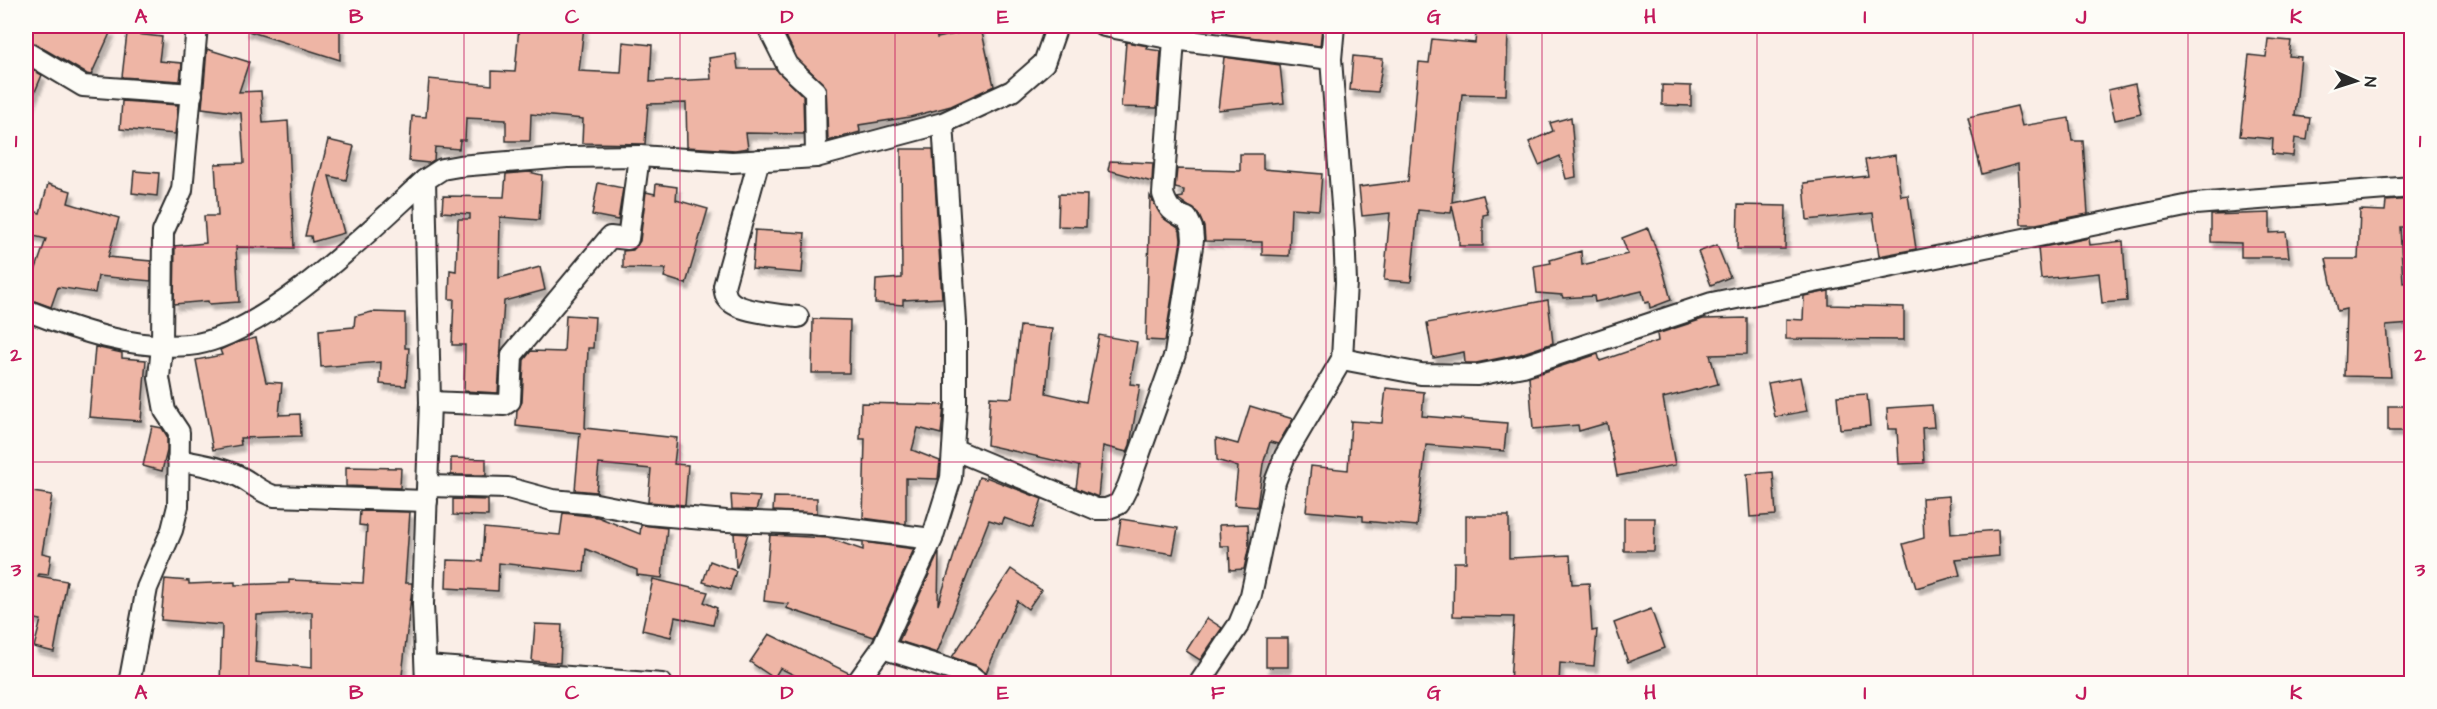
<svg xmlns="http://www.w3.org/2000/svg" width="2437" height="709" viewBox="0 0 2437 709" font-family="'Architects Daughter',sans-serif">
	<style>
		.building { fill: #eeb5a5; stroke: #2b2b2b; stroke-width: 1.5; fill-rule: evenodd; filter: url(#shadow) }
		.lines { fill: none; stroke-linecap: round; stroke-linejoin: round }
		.minor-casing { stroke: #2b2b2b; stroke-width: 24 }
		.minor { stroke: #fdfcf7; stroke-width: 20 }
		.grid { fill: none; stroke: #c2185b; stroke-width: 1.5; stroke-opacity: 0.55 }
		.neatline { fill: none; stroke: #c2185b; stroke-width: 2 }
		.grid-label { font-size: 20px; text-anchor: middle; font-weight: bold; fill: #c2185b }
	</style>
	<defs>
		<filter id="shadow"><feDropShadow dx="3.5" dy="6" stdDeviation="1.5" flood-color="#0004"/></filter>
	</defs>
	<rect width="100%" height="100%" fill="#faeee7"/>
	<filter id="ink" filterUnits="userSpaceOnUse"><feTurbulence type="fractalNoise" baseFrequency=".0167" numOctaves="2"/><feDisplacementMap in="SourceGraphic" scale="12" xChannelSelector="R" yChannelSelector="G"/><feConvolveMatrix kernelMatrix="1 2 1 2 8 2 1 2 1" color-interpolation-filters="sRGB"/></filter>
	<g filter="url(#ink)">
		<g class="building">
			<polygon points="26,26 85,26 83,28 111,31 91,75 87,74 32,42 26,40"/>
			<polygon points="246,26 340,26 340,60 245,30"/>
			<polygon points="519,26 584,26 579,71 621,73 623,42 652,45 650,82 711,79 709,58 736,54 738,69 776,69 803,96 804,134 746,133 748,148 735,150 687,147 686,103 648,104 645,144 582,143 583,119 531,114 530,141 506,141 506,120 466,118 465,140 460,140 459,149 435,147 434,160 429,163 409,161 412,116 426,117 429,79 492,85 492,71 515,72"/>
			<polygon points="809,26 934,26 937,38 981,28 994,86 951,106 910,117 859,125 860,132 828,141 826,87 797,58 786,36"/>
			<polygon points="1227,26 1293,26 1322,28 1320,46 1226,34"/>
			<polygon points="127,33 162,37 159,61 182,63 180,81 122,77"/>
			<polygon points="1476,33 1508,33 1506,95 1462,94 1452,202 1483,195 1488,214 1483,215 1483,246 1459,246 1459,237 1452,205 1451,213 1418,210 1411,282 1384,280 1390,213 1362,216 1359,187 1408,181 1419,62 1429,63 1432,39 1475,43"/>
			<polygon points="2268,39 2291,41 2289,56 2301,57 2295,116 2310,118 2307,140 2295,138 2293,156 2272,154 2273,139 2240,136 2249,55 2266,57"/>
			<polygon points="1126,42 1148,46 1147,49 1161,51 1157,108 1121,107"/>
			<polygon points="207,49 249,62 239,92 261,91 263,123 288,121 294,248 236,247 239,302 209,304 208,301 174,304 175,246 206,243 204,216 218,216 215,164 244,163 241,113 202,108"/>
			<polygon points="1353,56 1383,59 1378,92 1350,90"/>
			<polygon points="1224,57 1280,65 1284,103 1218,110"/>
			<polygon points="26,66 42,75 26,113"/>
			<polygon points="2135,84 2141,114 2115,120 2108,90"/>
			<polygon points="1662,85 1691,86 1691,106 1662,105"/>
			<polygon points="122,101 178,105 175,134 120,129"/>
			<polygon points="2017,106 2022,126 2069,118 2072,141 2083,141 2088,214 2036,224 2021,224 2018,164 1982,174 1968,117"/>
			<polygon points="1571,117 1576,177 1566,179 1560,156 1539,165 1529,142 1553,131 1550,123"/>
			<polygon points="328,140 354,146 346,180 329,176 344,233 312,242 311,236 305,236"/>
			<polygon points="901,149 933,149 942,298 903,300 903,305 875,303 876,280 902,278"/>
			<polygon points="1240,154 1263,154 1263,169 1322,174 1319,210 1291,208 1289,256 1262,255 1262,242 1205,241 1204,227 1198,213 1177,198 1183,197 1184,190 1175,188 1177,169 1240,171"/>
			<polygon points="1895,155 1901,196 1908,195 1916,249 1879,256 1873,213 1807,220 1804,183 1868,176 1865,160"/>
			<polygon points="1110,161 1153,163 1152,182 1108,170"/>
			<polygon points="134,171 159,173 157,196 132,193"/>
			<polygon points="529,172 542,175 539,220 500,217 499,278 540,267 545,290 504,301 498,393 464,391 465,345 452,345 454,299 449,299 450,270 456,271 458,219 470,219 470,214 442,212 443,196 504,197 506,174"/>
			<polygon points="598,183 623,188 618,220 592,215"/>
			<polygon points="48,184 71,191 68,203 119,218 108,257 151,261 151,281 98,276 95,293 58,287 51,307 26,298 46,239 26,234 33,211 40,213"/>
			<polygon points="656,184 677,187 676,200 708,209 686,284 664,277 666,269 623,268 623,251 633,250 640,241 646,192 655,194"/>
			<polygon points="1059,194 1087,195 1086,227 1058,226"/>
			<polygon points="1150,196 1162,217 1178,228 1180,231 1181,240 1165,341 1146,340"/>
			<polygon points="2412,199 2412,227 2400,227 2403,283 2412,282 2412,324 2386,326 2391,377 2344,376 2346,309 2337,311 2326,259 2358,259 2360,210 2385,211 2386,201"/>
			<polygon points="1738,205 1786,206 1785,249 1737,249"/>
			<polygon points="2270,213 2270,233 2286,232 2289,257 2241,257 2241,243 2211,242 2211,215"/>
			<polygon points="1648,228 1662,266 1671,300 1650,308 1649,302 1645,303 1642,291 1595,302 1594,296 1563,298 1562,295 1537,293 1534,266 1551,263 1550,260 1581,251 1582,265 1628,254 1622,238"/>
			<polygon points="755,230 805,233 802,273 752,269"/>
			<polygon points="2089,238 2090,245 2123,241 2127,301 2102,303 2099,273 2041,279 2038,248"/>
			<polygon points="1717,245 1730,277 1711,285 1698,252"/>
			<polygon points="1829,291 1829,305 1904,307 1904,340 1786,339 1786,319 1803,320 1804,296"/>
			<polygon points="1548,300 1553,343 1520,354 1476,363 1465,363 1464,352 1433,358 1427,323"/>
			<polygon points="372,312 405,313 405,348 409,348 406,386 380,384 381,362 321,367 319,330 354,327 355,316"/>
			<polygon points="566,315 595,317 593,348 588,348 585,428 677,438 674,464 688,465 685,505 648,502 651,469 599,464 596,492 575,490 580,433 516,426 517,410 522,402 524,360 531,351 564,352"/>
			<polygon points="1747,318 1747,354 1710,355 1718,384 1663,398 1675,465 1617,476 1607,423 1579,431 1578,425 1533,429 1529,377 1598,354 1600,361 1658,341 1657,334 1703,319"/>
			<polygon points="813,319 850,320 849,373 812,373"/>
			<polygon points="1020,326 1052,329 1046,393 1086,402 1099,335 1137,342 1130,384 1140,385 1130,445 1127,452 1103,446 1098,497 1076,488 1079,466 987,445 990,397 1012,398"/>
			<polygon points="256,338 266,382 282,383 279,415 300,414 301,436 240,438 241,445 213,450 196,360 222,355 220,350 235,343"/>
			<polygon points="95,347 122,353 122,358 146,360 141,421 89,417"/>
			<polygon points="1800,377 1807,411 1775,417 1768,383"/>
			<polygon points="1386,388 1424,392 1422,416 1507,423 1504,451 1426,445 1417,526 1363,521 1363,516 1306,511 1311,466 1348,470 1351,421 1382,423"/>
			<polygon points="1867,394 1870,426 1840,429 1837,396"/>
			<polygon points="861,403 944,405 941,434 918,428 912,450 940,461 938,479 906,478 906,524 863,518 865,439 860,439"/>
			<polygon points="1932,405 1934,427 1922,428 1924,463 1899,464 1897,429 1888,429 1887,408"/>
			<polygon points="1250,406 1293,419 1278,444 1270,442 1263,464 1257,507 1234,505 1238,467 1217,460 1216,438 1238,444"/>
			<rect x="2388" y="406" width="24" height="25"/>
			<polygon points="152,426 162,428 167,436 167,451 162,471 143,466"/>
			<polygon points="451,458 486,459 486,475 451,475"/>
			<polygon points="346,467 401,468 400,488 346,486"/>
			<polygon points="1773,472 1776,515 1750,517 1747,474"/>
			<polygon points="979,477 986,479 986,477 1042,499 1032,528 1004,518 1002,524 989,520 937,653 899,641 939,552 938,605"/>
			<polygon points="26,491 52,495 42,553 51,555 48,575 39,574 38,576 67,581 54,652 34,647 41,620 26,617 30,583 26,583"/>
			<polygon points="731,495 760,497 756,510 732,509"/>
			<polygon points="1949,496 1951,534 1998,530 1999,556 1956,560 1960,575 1916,588 1903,544 1924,538 1922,498"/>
			<polygon points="774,497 817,498 817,513 773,511"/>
			<polygon points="453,499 488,500 488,516 453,515"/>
			<path d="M360,511L410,512L405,583H412V588L401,684H220L222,625L161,620L165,579L189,581V584L235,582V585L289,583V580L363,583L367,526L359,525ZM312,612V668L255,662L257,615Z"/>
			<polygon points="563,513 598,517 640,534 641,525 667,528 662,578 637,575 637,570 586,549 584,572 499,563 498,591 446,588 447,560 482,561 484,528 560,535"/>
			<polygon points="1466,516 1509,516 1509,558 1570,555 1572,584 1589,583 1592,631 1597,630 1594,666 1560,663 1559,684 1510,684 1514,617 1453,616 1454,562 1466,562"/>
			<polygon points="1624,518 1655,518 1654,551 1624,551"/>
			<polygon points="1121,519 1178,528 1173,554 1117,545"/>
			<polygon points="1248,524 1249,546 1244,569 1230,570 1229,546 1220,546 1219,525"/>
			<polygon points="734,533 748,534 737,567 736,567"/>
			<polygon points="770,535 828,538 863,550 863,542 914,549 874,637 786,608 789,604 764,601"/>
			<polygon points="710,561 736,571 730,590 703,582"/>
			<polygon points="1011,569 1041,590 1028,609 1017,601 986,673 975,665 952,657"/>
			<polygon points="653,579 708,592 704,602 717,608 713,625 675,617 671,637 642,630"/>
			<polygon points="1651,609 1665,648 1628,662 1614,623"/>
			<polygon points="1207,618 1222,628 1200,660 1186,651"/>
			<polygon points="535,624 562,625 560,663 532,661"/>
			<polygon points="769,634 849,673 844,684 812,684 780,668 774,678 750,662"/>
			<rect x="1266" y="638" width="22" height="29"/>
		</g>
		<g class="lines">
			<g class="minor-casing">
				<g id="minor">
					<polyline points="769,26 770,31 787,65 815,91 816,157"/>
					<polyline points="1104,26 1174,39 1331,59"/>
					<polyline points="26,52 83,86 192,94"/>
					<path d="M759,160L724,286C725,292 725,296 729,300C739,312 781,315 798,317"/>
					<polyline points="425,180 430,402 423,604 426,684"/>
					<path d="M26,310C76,330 134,350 189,345C263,338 370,230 425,180L442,169L459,166L567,157L639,156L732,162L816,157L943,123L1012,91L1044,63L1057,26"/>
					<polyline points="1342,359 1421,374 1477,375 1523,366 1712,303 2195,204 2412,187"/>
					<polyline points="430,402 504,405 510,401 512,355 610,237 628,239 639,156"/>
					<path d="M953,449L1096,509H1106L1119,504L1128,486L1175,354L1193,240L1192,228L1187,218C1172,213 1168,209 1163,194L1174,39"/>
					<path d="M178,460C197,464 220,467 238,476C251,482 260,492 274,496L427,501"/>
					<polyline points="428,486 508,488 552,500 596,504 647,514 726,521 812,524 932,539"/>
					<polyline points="882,648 971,676 981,684"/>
					<polyline points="427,666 662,684"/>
					<polyline points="129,684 147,588 172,530 178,506 179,432 165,411 159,378 162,345 163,232 182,190 197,26"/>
					<polyline points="856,684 882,648 932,539 951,478 956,403 956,323 943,123"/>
					<polyline points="1199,684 1239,624 1251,595 1275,482 1285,456 1342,359 1346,282 1344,232 1331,59 1334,26"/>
				</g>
			</g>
			<use href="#minor" class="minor"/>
		</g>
	</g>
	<path class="grid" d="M249,26V684M464,26V684M680,26V684M895,26V684M1111,26V684M1326,26V684M1542,26V684M1757,26V684M1973,26V684M2188,26V684M26,247H2412M26,462H2412"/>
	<rect width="2437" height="709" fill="none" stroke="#fdfcf7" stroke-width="66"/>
	<g transform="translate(2356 81) rotate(93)" stroke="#fdfcf7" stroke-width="4.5" paint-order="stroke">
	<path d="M0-4.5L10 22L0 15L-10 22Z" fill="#2b2b2b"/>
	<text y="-9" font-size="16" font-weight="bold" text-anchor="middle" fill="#2b2b2b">N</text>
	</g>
	<rect x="33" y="33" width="2371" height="643" class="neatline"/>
	<g class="grid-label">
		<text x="141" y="23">A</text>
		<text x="356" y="23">B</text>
		<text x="572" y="23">C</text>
		<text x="787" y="23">D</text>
		<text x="1003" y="23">E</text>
		<text x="1218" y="23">F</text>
		<text x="1434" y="23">G</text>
		<text x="1650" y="23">H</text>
		<text x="1865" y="23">I</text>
		<text x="2081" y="23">J</text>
		<text x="2296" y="23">K</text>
		<text x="16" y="147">1</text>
		<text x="2420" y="147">1</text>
		<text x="16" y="361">2</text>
		<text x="2420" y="361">2</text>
		<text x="16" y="576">3</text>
		<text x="2420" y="576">3</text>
		<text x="141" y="699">A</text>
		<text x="356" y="699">B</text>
		<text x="572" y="699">C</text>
		<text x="787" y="699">D</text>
		<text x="1003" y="699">E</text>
		<text x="1218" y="699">F</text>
		<text x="1434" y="699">G</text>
		<text x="1650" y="699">H</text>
		<text x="1865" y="699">I</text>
		<text x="2081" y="699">J</text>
		<text x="2296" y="699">K</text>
	</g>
</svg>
